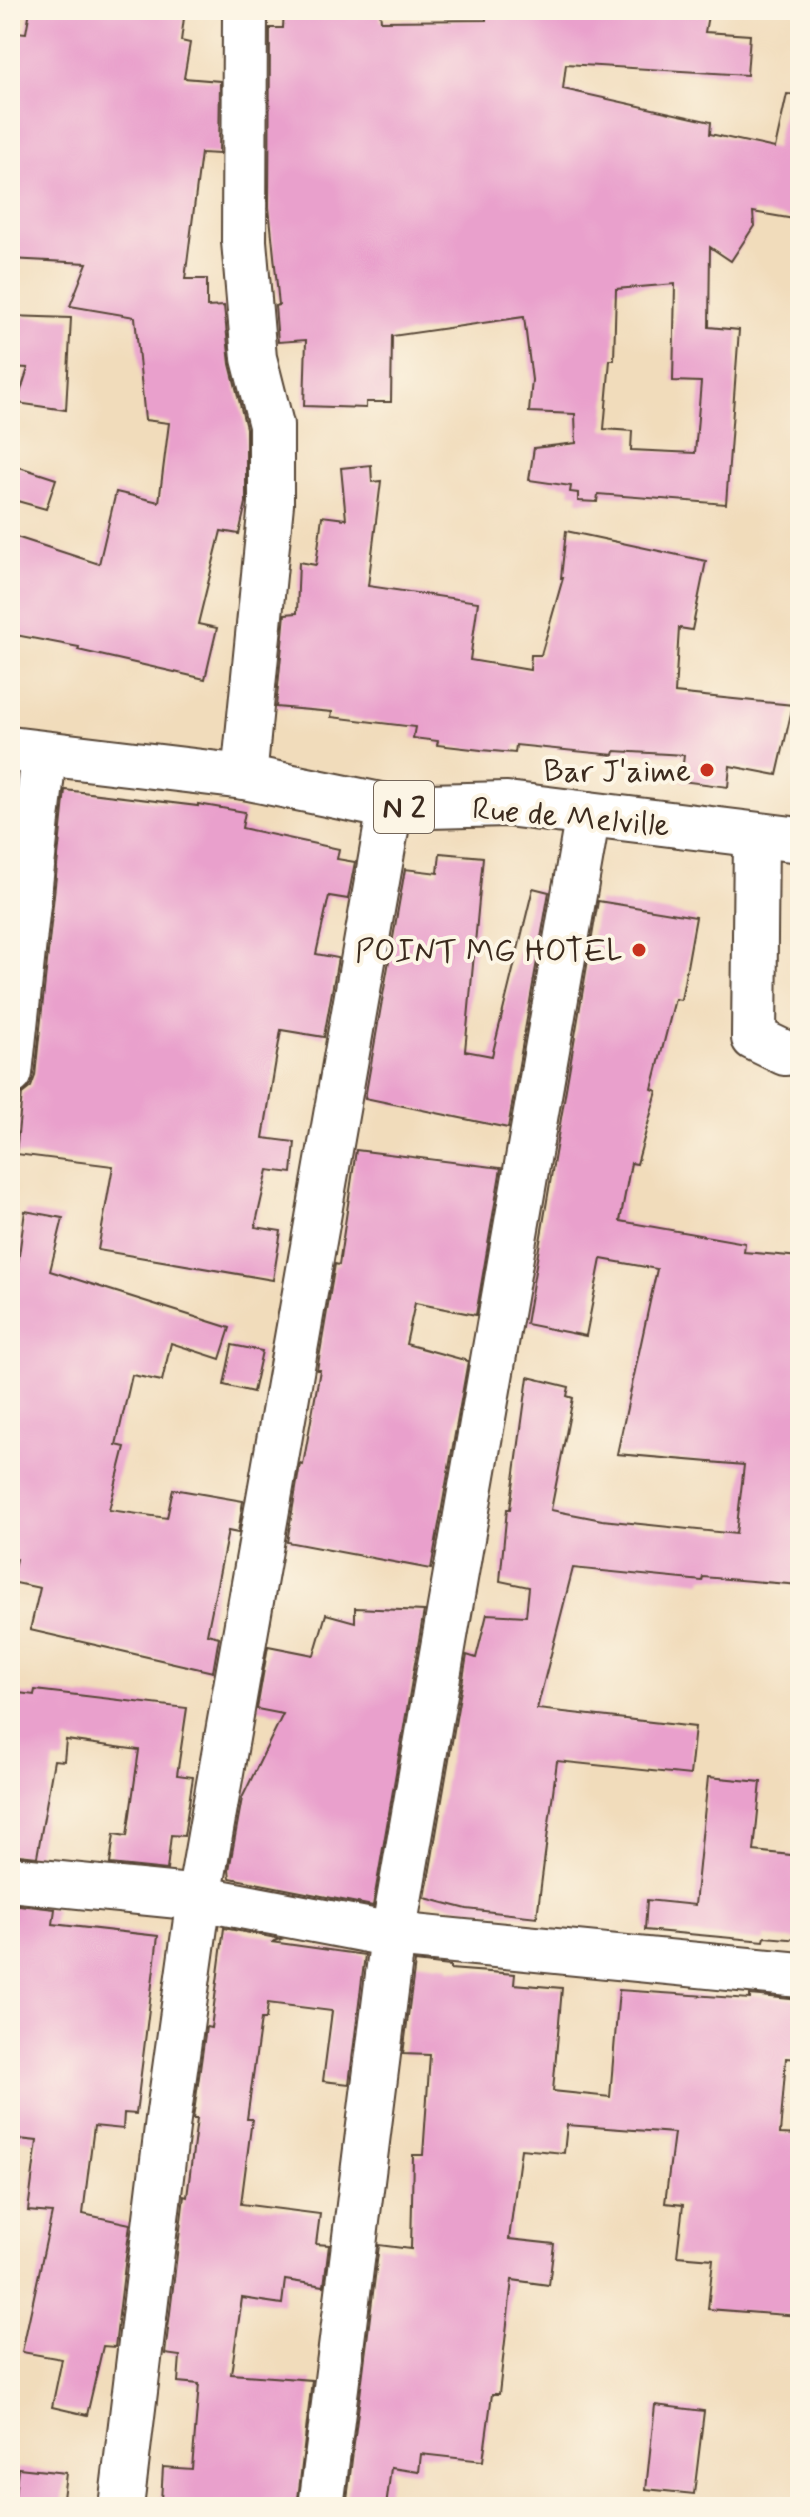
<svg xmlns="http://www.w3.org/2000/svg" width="810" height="2517" viewBox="0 0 810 2517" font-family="Mynerve,sans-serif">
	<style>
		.building { fill: #e9a0cc; fill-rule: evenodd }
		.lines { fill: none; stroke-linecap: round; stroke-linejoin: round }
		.minor-casing { stroke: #564536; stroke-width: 48 }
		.major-casing { stroke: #564536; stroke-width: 48 }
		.minor { stroke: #fff; stroke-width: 44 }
		.major { stroke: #fff; stroke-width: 44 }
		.poi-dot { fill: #c8321e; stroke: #fcf5e5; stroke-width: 3 }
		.labels { text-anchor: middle; stroke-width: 8; stroke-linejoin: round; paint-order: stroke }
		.shield { fill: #fcf5e5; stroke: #75675a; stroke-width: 2 }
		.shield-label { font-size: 30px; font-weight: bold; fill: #3b2a1e }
		.poi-label { font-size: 32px; fill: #3b2a1e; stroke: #fcf5e5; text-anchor: end }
		.street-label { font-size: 32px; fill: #3b2a1e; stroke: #fcf5e5 }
	</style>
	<rect width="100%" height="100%" fill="#fcf5e5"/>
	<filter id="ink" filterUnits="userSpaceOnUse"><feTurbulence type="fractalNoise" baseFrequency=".0125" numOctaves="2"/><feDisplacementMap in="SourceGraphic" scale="16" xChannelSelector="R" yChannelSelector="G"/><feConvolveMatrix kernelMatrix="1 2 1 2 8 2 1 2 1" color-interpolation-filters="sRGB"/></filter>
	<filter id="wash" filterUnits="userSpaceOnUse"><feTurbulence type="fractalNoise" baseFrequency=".006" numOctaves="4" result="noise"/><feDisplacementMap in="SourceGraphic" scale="32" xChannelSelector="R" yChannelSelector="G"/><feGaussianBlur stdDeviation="1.8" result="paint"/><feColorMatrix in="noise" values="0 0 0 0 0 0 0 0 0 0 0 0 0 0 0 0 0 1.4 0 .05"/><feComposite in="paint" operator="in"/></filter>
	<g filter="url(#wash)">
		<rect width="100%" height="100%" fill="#f1dcbb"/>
		<g id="blocks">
			<g class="building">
				<polygon points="30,10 185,10 181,41 190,43 184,78 220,81 219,154 201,153 185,279 207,279 207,307 224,306 230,364 246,428 246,503 239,534 221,531 198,624 217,628 205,679 78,650 79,647 10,634 10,535 99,564 116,492 159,502 169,423 145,420 135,317 70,306 87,263 10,259 10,75 16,32 26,33"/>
				<path d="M284,10H380L381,21L486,20V10H709L705,32L750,35L747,75L566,64L563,89L711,122L710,134L775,148L787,94L800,95V220L753,212L754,226L731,261L710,247L709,327L739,330L726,504L598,494L597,502L578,501V493L570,492L571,486L529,480L534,448L576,443L575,414L529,412L532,380L524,317L392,336L391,402H366V408L304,406L306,340L278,342L275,306L279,305L269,207L270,28H283ZM675,284L673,381L701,382L695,453L631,450L632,431L604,429L610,360H614L616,289Z"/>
				<polygon points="10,316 71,318 66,410 17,403 28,368 10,367"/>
				<polygon points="10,464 56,479 46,509 10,499"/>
				<polygon points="371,465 372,482 381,481 368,586 478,602 470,660 530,670 531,655 541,655 563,578 561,578 566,531 706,561 692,630 679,628 675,693 793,705 777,775 730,766 728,787 681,781 684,755 615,751 614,755 516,745 515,753 481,750 437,745 438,741 413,738 415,727 331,717 332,712 276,707 285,614 297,613 299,562 316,565 322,516 346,519 341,468"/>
				<polygon points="10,787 15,787 10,837"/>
				<polygon points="65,790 198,806 198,804 245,812 242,828 339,849 337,859 355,862 348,899 329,896 316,954 338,958 324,1037 281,1030 263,1138 295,1142 292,1173 268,1170 255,1227 281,1231 273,1280 98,1250 113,1166 16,1154 22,1094 31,1087 35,1076"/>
				<polygon points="440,853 483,857 465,1051 492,1056 533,888 549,892 508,1128 365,1098 405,869 438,873"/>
				<polygon points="598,901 696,917 681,1000 675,999 652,1089 657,1091 637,1164 631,1163 620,1221 745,1243 744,1252 800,1257 800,1585 703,1577 702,1581 573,1568 537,1709 695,1727 690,1775 557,1761 537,1917 467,1909 425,1898 467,1655 476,1658 487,1614 526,1616 529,1587 500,1581 507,1509 510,1509 528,1377 569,1387 567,1396 573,1398 551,1510 602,1520 736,1534 744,1465 617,1454 657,1269 601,1259 586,1336 526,1324"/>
				<polygon points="356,1150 501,1168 476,1315 415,1303 406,1344 468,1361 431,1569 287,1542 300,1464 303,1465 320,1370 317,1370 335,1264 339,1265"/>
				<polygon points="25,1211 63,1218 50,1271 230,1328 220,1359 171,1343 162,1381 132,1375 116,1445 125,1447 109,1510 167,1518 173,1489 243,1501 238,1533 228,1531 207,1634 219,1637 213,1672 30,1630 40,1588 11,1582 16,1559 10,1558 10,1421 16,1369 10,1366 18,1331 10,1330 10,1322"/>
				<polygon points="232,1345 262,1351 253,1392 224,1385"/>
				<polygon points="355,1608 424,1611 373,1906 230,1878 229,1870 242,1798 283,1714 257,1709 268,1646 314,1655 326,1614 355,1622"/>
				<polygon points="35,1690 187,1708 177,1775 193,1777 184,1836 171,1835 167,1870 110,1864 114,1834 127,1836 139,1750 66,1740 64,1761 54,1760 37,1857 10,1854 10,1692 34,1695"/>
				<polygon points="708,1777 761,1782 754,1851 800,1856 800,1940 765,1937 764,1941 645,1930 647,1900 695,1905"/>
				<polygon points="10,1904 55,1909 53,1924 158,1936 136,2114 124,2113 123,2129 94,2126 83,2214 130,2224 115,2347 103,2346 87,2415 52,2407 62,2359 22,2352 52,2213 28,2211 37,2141 10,2138"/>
				<polygon points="224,1928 281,1939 272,1942 365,1955 349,2084 323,2081 332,2011 268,2003 266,2019 261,2019 247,2119 252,2119 241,2204 320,2214 316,2244 329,2245 324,2286 285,2280 282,2304 242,2298 231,2374 312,2380 297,2507 234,2507 161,2501 163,2467 192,2469 199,2384 178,2382 180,2356 165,2354 184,2196 187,2197 197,2119 193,2119 206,2027 211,2028"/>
				<polygon points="415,1962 450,1966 450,1969 515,1974 514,1984 562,1988 553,2091 610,2097 619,1990 750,1999 750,1995 800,2000 800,2059 786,2058 780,2134 800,2135 800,2316 708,2309 713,2259 677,2256 683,2205 665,2203 674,2133 567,2125 564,2153 521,2149 509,2239 554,2244 549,2285 512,2280 499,2394 492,2394 483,2461 421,2454 419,2472 391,2468 386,2507 346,2507 379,2245 411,2249 413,2155 423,2155 430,2055 403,2054"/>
				<polygon points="655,2405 704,2411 694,2494 646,2489"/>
				<polygon points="18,2468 66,2473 62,2507 14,2507"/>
			</g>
		</g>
	</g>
	<g filter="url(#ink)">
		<use href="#blocks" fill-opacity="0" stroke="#564536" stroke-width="2"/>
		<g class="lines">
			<g class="minor-casing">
				<g id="minor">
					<polyline points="244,777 271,504 271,425 254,358 244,241 245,10"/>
					<polyline points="756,835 754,1038 785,1053"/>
					<polyline points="10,1073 44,754"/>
					<polyline points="10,1879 199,1898 393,1935 800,1975"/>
					<polyline points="121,2507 168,2119 199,1898 390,807"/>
					<polyline points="321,2507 393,1935 588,814"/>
				</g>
			</g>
			<g class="major-casing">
				<polyline id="major" points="10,749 244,777 390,807 507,804 800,840"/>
			</g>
			<use href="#minor" class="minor"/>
			<use href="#major" class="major"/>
		</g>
	</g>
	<g class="poi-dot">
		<circle cx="707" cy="770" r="8"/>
		<circle cx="639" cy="950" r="8"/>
	</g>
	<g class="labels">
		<rect class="shield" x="374" y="781" width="60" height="52" rx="6"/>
		<g class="shield-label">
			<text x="404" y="817">N 2</text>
		</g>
		<g class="poi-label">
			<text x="691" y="781">Bar J'aime</text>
			<text x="623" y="961">POINT MG HOTEL</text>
		</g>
		<g class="street-label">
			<text transform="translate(571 816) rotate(5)" y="11">Rue de Melville</text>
		</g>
	</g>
	<rect width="810" height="2517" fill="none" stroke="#fcf5e5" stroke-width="40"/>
</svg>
